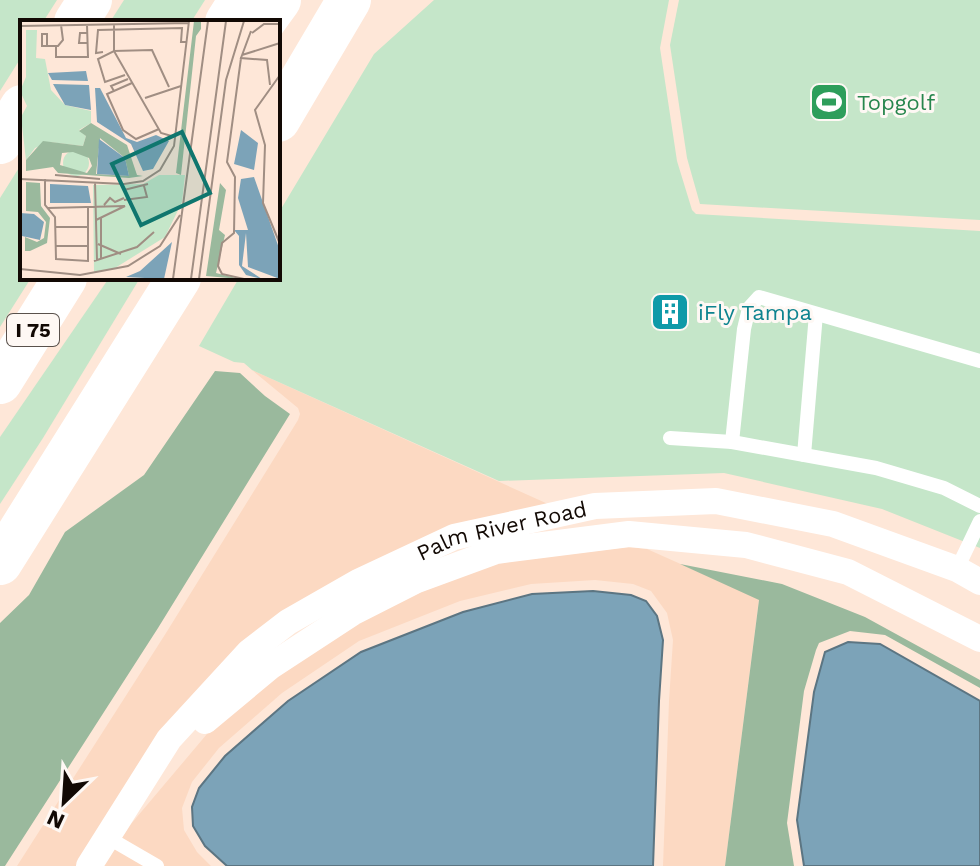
<svg xmlns="http://www.w3.org/2000/svg" width="980" height="866" viewBox="0 0 980 866" font-family="'Work Sans',sans-serif">
	<style>
		.built { fill: #fcd9c2 }
		.green { fill: #c5e6c9 }
		.forest { fill: #9ab99d }
		.water { fill: #7ca3b8; stroke: #5c7582; stroke-width: 2 }
		.lines { fill: none; stroke-linecap: round; stroke-linejoin: round }
		.service { stroke: #fff; stroke-width: 14 }
		.minor { stroke: #fff; stroke-width: 26 }
		.motorway { stroke: #fff; stroke-width: 44 }
		.labels { text-anchor: middle; stroke-width: 6; stroke-linejoin: round; paint-order: stroke }
		.shield { fill: #fef8f4; stroke: #59514c; stroke-width: 2 }
		.shield-label { font-size: 20px; font-weight: bold; fill: #120904 }
		.leisure-label { font-size: 22px; fill: #27864d; stroke: #fef8f4; text-anchor: start }
		.culture-label { font-size: 22px; fill: #0d838f; stroke: #fef8f4; text-anchor: start }
		.street-label { font-size: 22px; fill: #120904; stroke: #fef8f4 }
		.inset-road { fill: none; stroke: #a08e83; stroke-width: 2 }
		.view { fill: #0f766e; fill-opacity: 0.15; stroke: #0f766e; stroke-width: 4 }
		.inset-edge { fill: none; stroke: #120904; stroke-width: 4 }
	</style>
	<rect width="100%" height="100%" fill="#fee7d8"/>
	<g class="built">
		<polygon points="252,370 548,504 282,612 77,866 17,866 166,633 298,420 300,414 298,408"/>
		<polygon points="628,547 647,549 759,599 725,866 663,866 669,701 673,640 667,613 651,591 633,584 595,580 531,584 460,601 359,641 282,693 219,748 192,782 182,808 184,830 197,852 211,866 103,866 131,824 207,734 277,676 357,624 421,592 498,563"/>
	</g>
	<g class="green">
		<polygon points="0,0 57,0 43,22 22,22 22,56 0,91"/>
		<polygon points="124,0 205,0 191,22 110,22"/>
		<polygon points="434,0 669,0 660,48 677,161 692,210 696,214 980,231 980,548 882,509 724,473 499,481 252,370 244,363 234,362 199,346 239,278 278,278 278,214 374,54"/>
		<polygon points="679,0 980,0 980,220 700,204 687,158 670,45"/>
		<polygon points="22,163 22,278 31,278 0,327 0,198"/>
		<polygon points="109,278 140,278 43,438 0,504 0,437"/>
	</g>
	<g class="forest">
		<polygon points="215,371 240,373 265,396 290,414 158,628 5,866 0,866 0,623 29,595 65,532 144,475"/>
		<polygon points="680,564 782,584 865,617 980,680 980,688 885,635 850,631 819,643 816,650 804,691 787,823 794,866 725,866 759,600"/>
	</g>
	<g class="water">
		<polygon points="593,591 631,595 646,601 657,616 663,640 659,701 653,866 227,866 205,846 193,826 192,807 199,788 225,756 288,701 361,652 463,612 532,594"/>
		<polygon points="848,642 880,644 980,701 980,866 804,866 797,820 814,692 825,652"/>
	</g>
	<g class="lines">
		<g class="service">
			<polyline points="670,438 732,442 876,468 944,488 980,506"/>
			<polyline points="732,442 744,329 749,308 759,297 980,361"/>
			<polyline points="804,455 816,314"/>
			<polyline points="957,569 980,521"/>
			<polyline points="107,837 157,866"/>
		</g>
		<g class="minor">
			<polyline points="205,721 271,666 352,613 417,580 496,551 629,534 746,545 848,572 980,639"/>
			<path id="s1" d="M89,866L169,739L249,652L288,622L358,582L454,537L595,506L716,501L833,524L957,569L980,582"/>
		</g>
		<g class="motorway">
			<polyline points="76,22 90,0"/>
			<polyline points="227,22 241,0"/>
			<polyline points="263,22 279,0"/>
			<polyline points="278,120 349,0"/>
			<polyline points="0,142 22,107"/>
			<polyline points="0,382 65,278"/>
			<polyline points="0,563 179,278"/>
		</g>
	</g>
	<defs>
		<g id="stadium-square" transform="scale(2)"><rect x="-9" y="-9" width="18" height="18" rx="4" fill="#2e9e5b" stroke="#fef8f4"/><path d="M0-5a6.5 5 0 1 0 0 10a6.5 5 0 1 0 0-10ZM-3.5-1.8h7v3.6h-7Z" fill="#fff"/></g>
		<g id="building-square" transform="scale(2)"><rect x="-9" y="-9" width="18" height="18" rx="4" fill="#0f9aa8" stroke="#fef8f4"/><path d="M-4-6H4V6H1V3H-1V6H-4ZM-2.5-4.3h1.7v1.8h-1.7ZM.8-4.3h1.7v1.8H.8ZM-2.5-1h1.7V.8h-1.7ZM.8-1h1.7V.8H.8Z" fill="#fff"/></g>
	</defs>
	<g fill-rule="evenodd">
		<use href="#stadium-square" x="829" y="102"/>
		<use href="#building-square" x="670" y="312"/>
	</g>
	<g class="labels">
		<rect class="shield" x="7" y="314" width="52" height="32" rx="6"/>
		<g class="shield-label">
			<text x="33" y="337">I 75</text>
		</g>
		<g class="leisure-label">
			<text x="857" y="110">Topgolf</text>
		</g>
		<g class="culture-label">
			<text x="698" y="320">iFly Tampa</text>
		</g>
		<g class="street-label">
			<text dy="8" stroke="none"><textPath href="#s1" startOffset="552">Palm River Road</textPath></text>
		</g>
	</g>
	<g transform="translate(20 20)">
		<rect width="260" height="260" fill="#fee7d8"/>
		<path d="M6,10H17L16,38L25,39L31,70L45,85L71,91V103L59,110L66,116L63,126L29,122L15,128L6,140L1,97L7,86L0,71L6,57ZM43 143a13 13 0 1 1 26 0a13 13 0 1 1-26 0ZM139,155H165L162,182L145,217L95,248L74,252L73,165L123,164Z" fill="#c5e6c9"/>
		<path d="M174,1H181V9L176,16L161,155L156,153ZM71,103L107,125L117,155L123,156L109,158L38,153L33,147L6,151V140L23,121L63,126L66,116L59,111ZM80,118L105,138L109,156L76,154ZM53,132L69,138L72,146L67,153L40,145L42,133ZM6,162L20,163L21,186L30,198L27,223L10,231H5V217L17,222L24,218L26,202L18,192L6,191ZM200,163L206,170L199,210L205,215L196,253L220,259L186,256Z" fill="#9ab99d" fill-rule="evenodd"/>
		<path d="M66,51L68,61L32,60L28,53ZM33,64L69,65L71,90L45,85ZM75,68H80L106,118L117,122L136,115L149,121L133,149L123,151L111,124L77,102ZM221,110L238,123L234,150L214,144ZM79,119L105,138L109,156L77,154ZM234,157L260,231V259L228,247L226,213L222,246L242,259L226,255L219,245V216L214,210H228L218,178L221,159ZM30,164L68,166L71,183H30ZM0,193L14,194L24,202L20,220L2,216ZM152,222L144,259L106,257L120,251Z" fill="#7ca3b8"/>
		<path class="inset-road" d="M94,5V31L132,30L149,67M0,6L169,3M231,11L221,38L247,40L250,65M68,13H60L59,23H68M232,13L244,4H258M27,26V14H22V26H38L43,20L41,5M36,26V37H68L67,5M83,32L76,33L78,10L162,8L161,22H167M222,35L260,23M221,38L207,142L215,157L214,213L202,223L198,246L202,254L224,259M105,55L85,62L78,39L94,31L141,113L155,117M260,55L235,90L245,125L243,183L260,224M112,63L87,74L103,110L116,119L139,109M94,71L91,66L108,59M125,78L161,66M35,155L80,159M0,159L104,164L123,161L140,150L154,126L169,1M25,159V185L35,197L36,239L68,241V187M75,162L77,240M104,170L128,164M104,180L127,177L124,166M84,185L90,178L95,182L104,178M28,188L105,186L76,200M35,207H68M78,224L101,234M35,226H68M81,239V198M74,241L117,227L134,212M0,249L60,255L108,246L140,226L160,195M153,259L188,1M171,259L206,1M179,259L206,60L224,1"/>
		<path class="view" d="M162,112L190,173L121,205L92,144Z"/>
		<rect width="260" height="260" class="inset-edge"/>
	</g>
	<g transform="translate(64 802) rotate(205)" stroke="#fef8f4" stroke-width="6" paint-order="stroke">
	<path d="M0-6L14 30L0 20L-14 30Z" fill="#120904"/>
	<text y="-12" font-size="22" font-weight="bold" text-anchor="middle" fill="#120904">N</text>
	</g>
</svg>
